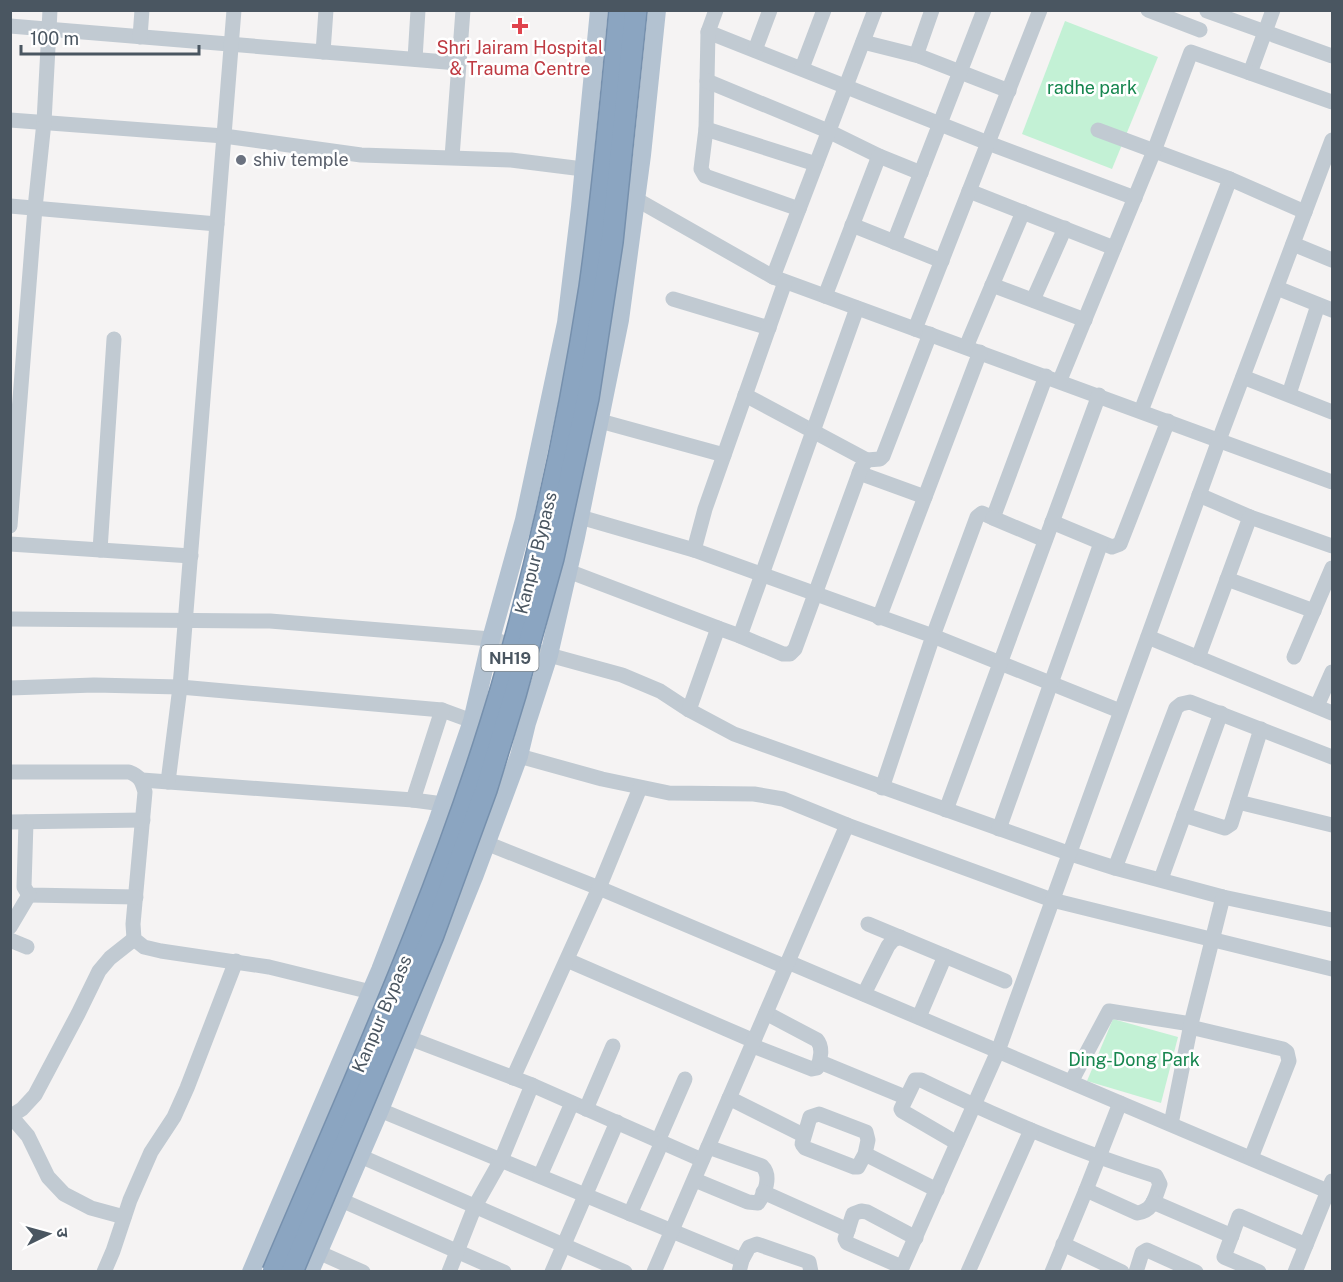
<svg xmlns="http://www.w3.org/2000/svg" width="1343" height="1282" viewBox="0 0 1343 1282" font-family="'Public Sans','Noto Sans Devanagari',sans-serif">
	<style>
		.green { fill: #c3f1d5 }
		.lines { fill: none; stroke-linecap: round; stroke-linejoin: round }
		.minor { stroke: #c1cad2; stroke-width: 15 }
		.major { stroke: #b3c2d1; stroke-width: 18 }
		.highway-bridge-casing { stroke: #7690ad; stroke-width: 24; stroke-linecap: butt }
		.highway-bridge { stroke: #8ba5c1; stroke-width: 21 }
		.health-dot { fill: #e0444e; stroke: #fff; stroke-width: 2 }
		.worship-dot { fill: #6b7280; stroke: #fff; stroke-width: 2 }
		.labels { text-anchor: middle; stroke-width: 5; stroke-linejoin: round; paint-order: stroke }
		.shield { fill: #fff; stroke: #808990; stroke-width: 1.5 }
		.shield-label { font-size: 16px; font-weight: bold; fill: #4a5661 }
		.health-label { font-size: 18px; fill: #be3a42; stroke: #fff }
		.park-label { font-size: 18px; fill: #17864f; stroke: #fff }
		.worship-label { font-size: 18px; fill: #5b616d; stroke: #fff; text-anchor: start }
		.street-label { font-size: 18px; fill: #4a5661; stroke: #fff }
	</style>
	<rect width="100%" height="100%" fill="#f5f3f3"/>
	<g class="green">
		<polygon points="1065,21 1158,57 1112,169 1022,134"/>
		<polygon points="1113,1019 1178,1037 1161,1103 1087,1081"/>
	</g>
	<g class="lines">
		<g class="minor">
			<polyline points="716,10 708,32 988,143 1135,198"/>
			<polyline points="1148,10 1200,30"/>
			<polyline points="1207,11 1332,56"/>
			<polyline points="10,26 458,63"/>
			<polyline points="708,32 706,129 701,169 705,176 799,209"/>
			<polyline points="140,37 142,10"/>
			<polyline points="863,42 919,56 1009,91"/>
			<polyline points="755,50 770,10"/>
			<polyline points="323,52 326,10"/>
			<polyline points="919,56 918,50 932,10"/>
			<polyline points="415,59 418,10"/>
			<polyline points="802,68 824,10"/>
			<polyline points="1250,73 1273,10"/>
			<polyline points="707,81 828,131 879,156 921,173"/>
			<polyline points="10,120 224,136 361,155 511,160 583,169 773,277 1332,482"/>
			<polyline points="706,129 816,164"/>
			<polyline points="1098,130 1230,179 1141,411"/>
			<polyline points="452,157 463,10"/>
			<polyline points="1230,179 1305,212"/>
			<polyline points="969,191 1114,248"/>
			<polyline points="10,206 217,224"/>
			<polyline points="852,225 942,261"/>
			<polyline points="894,242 984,10"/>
			<polyline points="1293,244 1332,260"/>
			<polyline points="773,277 875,10"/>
			<polyline points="992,285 1085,320"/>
			<polyline points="1277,288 1332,310"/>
			<polyline points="825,296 879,156"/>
			<polyline points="673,299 769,328"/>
			<polyline points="1033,300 1065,228"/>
			<polyline points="915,329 1040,10"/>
			<polyline points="966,347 1023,212"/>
			<polyline points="1046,376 993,518 982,513 977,517 933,636 1120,711"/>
			<polyline points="1243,377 1332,412"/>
			<polyline points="1060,380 1154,151 1191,52 1332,102"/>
			<polyline points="1289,394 1318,305"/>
			<polyline points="745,395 867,460"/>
			<polyline points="600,421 724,455"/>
			<polyline points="859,473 925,497"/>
			<polyline points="1199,495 1250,517"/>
			<polyline points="580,517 694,550 933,636 882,788"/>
			<polyline points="993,518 1045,540"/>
			<polyline points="1052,522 1112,547 1120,544 1168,421"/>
			<polyline points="10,526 35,208 44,122 50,10"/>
			<polyline points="10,544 191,556"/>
			<polyline points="100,550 114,339"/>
			<polyline points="694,550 705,509 785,282"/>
			<polyline points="568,571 718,628"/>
			<polyline points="1227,579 1314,611"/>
			<polyline points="879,618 980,352"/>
			<polyline points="10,619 270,621 491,639 622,675 660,691 689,710 734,734 1068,853 1115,868 1223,897 1332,920"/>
			<polyline points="740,636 783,654 790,654 795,649 861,468 867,460 880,459 883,456 930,334"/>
			<polyline points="1148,637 1332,713"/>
			<polyline points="1294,657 1332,568"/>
			<polyline points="1198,658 1250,517 1332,546"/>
			<polyline points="10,688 94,685 180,687 442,710 472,721"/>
			<polyline points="1317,706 1332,672"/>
			<polyline points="689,710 718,628 740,636 857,308"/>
			<polyline points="519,756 602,779 669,793 754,794 783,799 847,825 1052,900 1332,969"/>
			<path d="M10,772H129C140,776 142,781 145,792L133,924L134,939L144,947L161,951L269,967L371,992"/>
			<polyline points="142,780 413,800 443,804"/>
			<polyline points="168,782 180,687 234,10"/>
			<polyline points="413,800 442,710"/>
			<polyline points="1238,802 1332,825"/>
			<polyline points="946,810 1099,395"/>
			<polyline points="1184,815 1225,828 1231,824 1261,729"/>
			<polyline points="10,822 143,820"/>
			<polyline points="26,822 24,887 29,895 136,897"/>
			<polyline points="999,829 1101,543"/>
			<polyline points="486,843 599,888 786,967"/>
			<polyline points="1115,868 1176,708 1181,704 1190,702 1332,757"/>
			<polyline points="1161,879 1221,713"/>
			<polyline points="868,924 1005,981"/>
			<polyline points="10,927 29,895"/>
			<polyline points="10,940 27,947"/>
			<polyline points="567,960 754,1041"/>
			<polyline points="788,962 1332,1193"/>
			<polyline points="864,994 888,946 893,940 900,937"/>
			<polyline points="919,1017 945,956"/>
			<polyline points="1190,1027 1283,1049 1287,1052 1289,1061 1251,1158"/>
			<polyline points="409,1038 532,1085 702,1160"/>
			<path d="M753,1046L812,1069L817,1068C821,1059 823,1047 817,1040L766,1013"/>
			<polyline points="820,1062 905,1097"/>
			<polyline points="513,1078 599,888 640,788"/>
			<polyline points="1071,1082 1109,1011 1191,1024"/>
			<polyline points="729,1098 803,1135"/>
			<polyline points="586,1109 613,1046"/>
			<polyline points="380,1110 742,1260"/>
			<polyline points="10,1115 28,1136 48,1177 64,1194 91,1208 124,1217"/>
			<polyline points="11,1116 22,1109 35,1095 78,1014 99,971 110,958 134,939"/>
			<polyline points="1171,1124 1191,1024 1223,897"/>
			<polyline points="658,1141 685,1079"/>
			<path d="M957,1143L902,1111L901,1109L915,1080H921C997,1117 1075,1151 1156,1176L1160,1184C1155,1198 1153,1211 1137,1213L1086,1190"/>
			<polyline points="865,1154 868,1140 866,1132 819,1114 810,1117 802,1144 805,1148 854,1167 858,1167 865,1154 937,1190"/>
			<polyline points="360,1156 625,1272"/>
			<polyline points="540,1176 572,1103"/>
			<path d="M695,1180L748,1202L758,1203C765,1193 772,1176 762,1166L708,1147"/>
			<polyline points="763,1192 848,1230"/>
			<polyline points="341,1200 504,1272"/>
			<polyline points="1153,1202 1232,1236"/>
			<polyline points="630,1214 662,1142"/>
			<polyline points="1063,1244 1122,1272"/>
			<polyline points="318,1252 363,1272"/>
			<polyline points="902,1267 847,1243 845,1239 853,1214 861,1211 867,1212 916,1238"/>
			<polyline points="104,1272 113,1251 130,1200 151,1152 174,1117 187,1088 236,961"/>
			<polyline points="449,1272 475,1206 501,1160 532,1085"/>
			<polyline points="552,1272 617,1122"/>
			<path d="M654,1272C719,1123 783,974 847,825"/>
			<polyline points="739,1272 742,1260 749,1247 757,1244 809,1262 811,1272"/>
			<polyline points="900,1272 998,1051 1219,440 1332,140"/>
			<polyline points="968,1272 1031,1130"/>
			<polyline points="1052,1272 1086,1190 1120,1103"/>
			<polyline points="1136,1272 1142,1253 1147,1250 1196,1272"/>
			<polyline points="1259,1272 1224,1257 1239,1216 1306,1245"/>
			<polyline points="1295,1272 1332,1181"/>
		</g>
		<g class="major">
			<polyline points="251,1272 380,970 437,822 472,721 491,639 524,520 566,323 580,207 599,10"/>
			<polyline points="310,1272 380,1110 474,877 519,756 527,723 549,655 576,537 620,320 642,155 657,10"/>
		</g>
		<g class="highway-bridge-casing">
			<g id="highway-bridge">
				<path d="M273,1272C355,1079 443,888 502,687C540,555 569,422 590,287C603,195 611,102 620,10"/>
				<polyline points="292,1272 433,935 486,790 515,695 553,558 588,398 612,242 636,10"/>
			</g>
		</g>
		<use href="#highway-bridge" class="highway-bridge"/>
	</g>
	<path class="health-dot" d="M517 17h6v6h6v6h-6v6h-6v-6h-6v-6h6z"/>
	<circle class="worship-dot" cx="241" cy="160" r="6"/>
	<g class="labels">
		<rect class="shield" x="481.5" y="645" width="57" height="26" rx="4.5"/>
		<g class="shield-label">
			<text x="510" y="664">NH19</text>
		</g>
		<g class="health-label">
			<text x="520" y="54">Shri Jairam Hospital<tspan x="520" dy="21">&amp; Trauma Centre</tspan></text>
		</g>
		<g class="park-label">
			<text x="1092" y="94">radhe park</text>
			<text x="1134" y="1066">Ding-Dong Park</text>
		</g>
		<g class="worship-label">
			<text x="253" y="166">shiv temple</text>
		</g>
		<g class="street-label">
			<text transform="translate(536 553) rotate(-76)" y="6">Kanpur Bypass</text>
			<text transform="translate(382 1014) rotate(-67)" y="6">Kanpur Bypass</text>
		</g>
	</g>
	<rect width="1343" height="1282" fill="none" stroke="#4a5661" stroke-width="24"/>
	<g transform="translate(48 1234) rotate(85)" stroke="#ffffff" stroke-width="4.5" paint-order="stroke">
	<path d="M0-4.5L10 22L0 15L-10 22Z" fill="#4a5661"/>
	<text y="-9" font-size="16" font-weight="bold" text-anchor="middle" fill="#4a5661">उ</text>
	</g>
	<path d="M21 45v9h178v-9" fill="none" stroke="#4a5661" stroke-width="3"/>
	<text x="30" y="45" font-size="18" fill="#4a5661" stroke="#ffffff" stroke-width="4.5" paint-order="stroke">100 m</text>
</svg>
